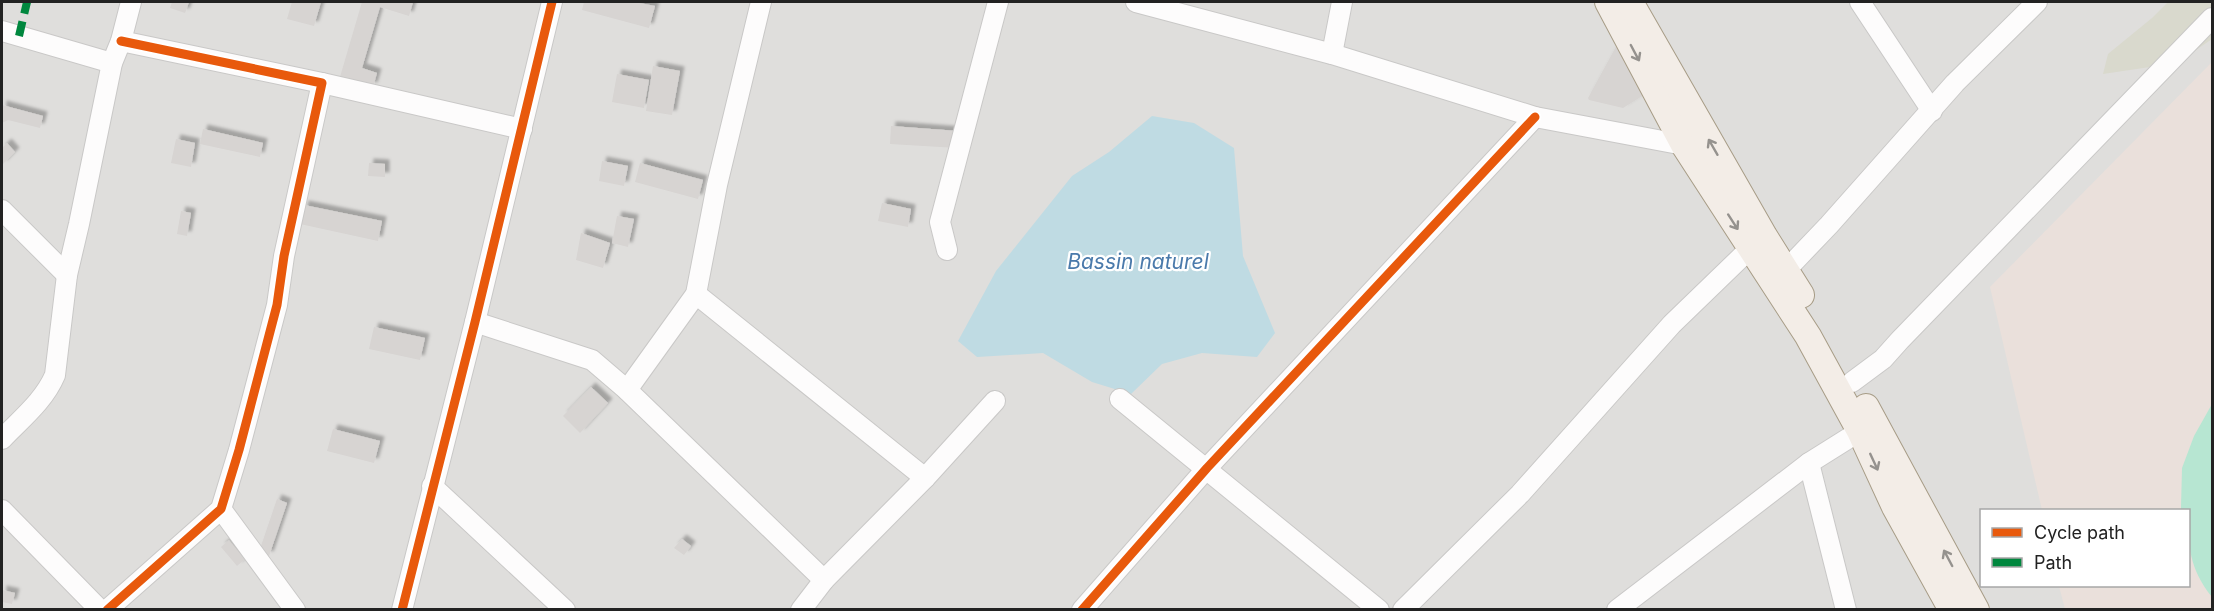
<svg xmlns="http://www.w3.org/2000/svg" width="2214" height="611" viewBox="0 0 2214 611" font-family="Inter,sans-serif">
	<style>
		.residential { fill: #dfdedc; fill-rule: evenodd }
		.military { fill: #eae0db }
		.construction { fill: #d9d9cd }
		.pitch { fill: #b7e6d2 }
		.water { fill: #bfdbe3 }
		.building { fill: #d7d4d2; filter: url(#shadow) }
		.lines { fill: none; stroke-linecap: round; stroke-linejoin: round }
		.minor-casing { stroke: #c9c8c7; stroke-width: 22 }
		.major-casing { stroke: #a79c86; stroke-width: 28 }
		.minor { stroke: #fdfcfc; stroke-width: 20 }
		.major { stroke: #f3ede7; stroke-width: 26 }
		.quiet { stroke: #00873e; stroke-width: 8; stroke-dasharray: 15 8; stroke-linecap: butt }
		.cycleway-casing { stroke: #fff; stroke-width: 13 }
		.cycleway { stroke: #e8590c; stroke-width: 9 }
		.oneway { stroke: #95928e }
		.labels { text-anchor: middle; stroke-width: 4.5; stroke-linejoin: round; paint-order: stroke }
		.water-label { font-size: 21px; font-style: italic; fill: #4a7aab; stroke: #fff }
	</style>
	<defs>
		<filter id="shadow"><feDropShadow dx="4.5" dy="-4.5" stdDeviation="1.5" flood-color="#0004"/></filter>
	</defs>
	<rect width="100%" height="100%" fill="#f0eeeb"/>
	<path class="residential" d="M2,2H2212V609H2ZM1982,510H2188V586H1982Z"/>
	<polygon class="military" points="2212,62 2212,609 2065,609 2059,586 2188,586 2188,510 2042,510 1990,287"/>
	<polygon class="construction" points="2168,2 2212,2 2212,39 2177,63 2103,74 2108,54 2152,18"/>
	<path class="pitch" d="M2212,404V597C2189,568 2188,546 2188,510H2181V507L2182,468L2194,436Z"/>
	<polygon class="water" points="1152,116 1194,123 1234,148 1243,256 1275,333 1257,357 1202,353 1162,364 1131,394 1092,382 1043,353 977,357 958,341 996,271 1072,176 1109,152"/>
	<g class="building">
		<polygon points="172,2 189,2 185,13 170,8"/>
		<polygon points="292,2 321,2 314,26 287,19"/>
		<polygon points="362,2 413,2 409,16 380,7 362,68 377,73 373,87 340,77"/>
		<polygon points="584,2 634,2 655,6 649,28 582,10"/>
		<polygon points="1617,45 1645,94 1623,108 1589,100 1588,98"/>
		<polygon points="653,66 680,71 672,115 646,111"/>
		<polygon points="617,74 649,80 644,108 612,102"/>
		<polygon points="2,105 43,116 40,128 8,120 2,123"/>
		<polygon points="891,126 958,131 957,148 890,144"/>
		<polygon points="203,129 263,143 260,157 200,144"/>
		<polygon points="176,139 195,143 191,167 171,163"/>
		<polygon points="7,143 15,152 2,165 2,148"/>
		<polygon points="602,161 628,166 624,186 599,181"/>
		<polygon points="369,163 385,164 385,177 368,176"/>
		<polygon points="640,163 703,180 698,199 635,182"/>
		<polygon points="882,203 911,209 908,227 878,221"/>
		<polygon points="304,205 382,221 378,241 300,224"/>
		<polygon points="181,211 191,213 187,236 177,234"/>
		<polygon points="617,216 634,219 628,247 612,243"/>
		<polygon points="581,233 610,243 603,268 576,260"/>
		<polygon points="374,327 425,338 420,360 369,349"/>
		<polygon points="591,387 608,403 580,433 563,416"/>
		<polygon points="333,429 380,441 374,463 327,451"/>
		<polygon points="277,499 287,503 269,556 259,552"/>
		<polygon points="682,539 691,546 684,555 674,548"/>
		<polygon points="229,540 245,559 237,566 221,547"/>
		<polygon points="2,590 15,593 12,604 2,602"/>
	</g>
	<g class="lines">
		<g class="minor-casing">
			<g id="minor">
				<polyline points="1136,2 1332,54 1535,117 1684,145"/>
				<polyline points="1860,2 1932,111"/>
				<polyline points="2,31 112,63"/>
				<polyline points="1332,54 1342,2"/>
				<polyline points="322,83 522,129"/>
				<polyline points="2,210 67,275"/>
				<polyline points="947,250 940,222 998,2"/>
				<polyline points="1786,270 1829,225 1955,83 2037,2"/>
				<polyline points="696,294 925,478"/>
				<polyline points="475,322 592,360 627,390 824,580"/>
				<polyline points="1852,382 1883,359 1900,340 2212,18"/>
				<polyline points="627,390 696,294 717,185 761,2"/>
				<polyline points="1120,399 1379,610"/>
				<path d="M2,439C21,419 44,401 55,375L67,275L79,224L112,63L121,41L131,2"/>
				<polyline points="1809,463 1846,610"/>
				<polyline points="432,486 565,610"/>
				<polyline points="221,509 295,610"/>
				<polyline points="2,510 100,610"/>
				<polyline points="107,610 221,509 239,450 277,305 284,256 322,83 121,41"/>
				<polyline points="402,610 475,322 552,2"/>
				<polyline points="801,610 824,580 925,478 995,401"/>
				<polyline points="1082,610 1207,468 1535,117"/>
				<polyline points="1403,610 1520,494 1672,324 1761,238"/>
				<polyline points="1617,610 1809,463 1860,431"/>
			</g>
		</g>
		<g class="major-casing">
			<g id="major">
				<polyline points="1608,2 1684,145 1808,336 1860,431 1895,507 1952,610"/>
				<polyline points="1630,2 1764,236 1801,295"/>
				<polyline points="1866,407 1976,610"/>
			</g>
		</g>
		<use href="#minor" class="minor"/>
		<use href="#major" class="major"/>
		<polyline class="quiet" points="19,36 27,2"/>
		<g class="cycleway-casing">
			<g id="cycleway">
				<polyline points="107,610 221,509 239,450 277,305 284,256 322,83 121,41"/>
				<polyline points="402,610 475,322 552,2"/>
				<polyline points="1082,610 1207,468 1535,117"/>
			</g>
		</g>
		<use href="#cycleway" class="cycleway"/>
	</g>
	<defs><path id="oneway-shaft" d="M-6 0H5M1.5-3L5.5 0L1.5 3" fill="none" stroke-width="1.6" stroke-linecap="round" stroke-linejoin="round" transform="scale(1.5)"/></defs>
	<g class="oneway">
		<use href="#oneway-shaft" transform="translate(1635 53) rotate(62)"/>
		<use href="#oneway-shaft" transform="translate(1713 147) rotate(-120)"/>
		<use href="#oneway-shaft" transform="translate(1733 222) rotate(57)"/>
		<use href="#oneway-shaft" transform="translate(1874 462) rotate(65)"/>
		<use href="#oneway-shaft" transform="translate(1948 558) rotate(-118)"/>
	</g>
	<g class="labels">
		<g class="water-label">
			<text x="1138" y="269">Bassin naturel</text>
		</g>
	</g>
	<rect width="2214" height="611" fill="none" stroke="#222222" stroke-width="6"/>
	<rect x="1980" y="509" width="210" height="78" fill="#ffffff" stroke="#a7a7a7" stroke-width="1.5"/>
	<rect x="1992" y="528" width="30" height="9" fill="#e8590c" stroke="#a7a7a7" stroke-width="1.5"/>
	<text x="2034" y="539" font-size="18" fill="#222222">Cycle path</text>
	<rect x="1992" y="558" width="30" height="9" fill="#00873e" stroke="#a7a7a7" stroke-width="1.5"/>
	<text x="2034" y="569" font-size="18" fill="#222222">Path</text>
</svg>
